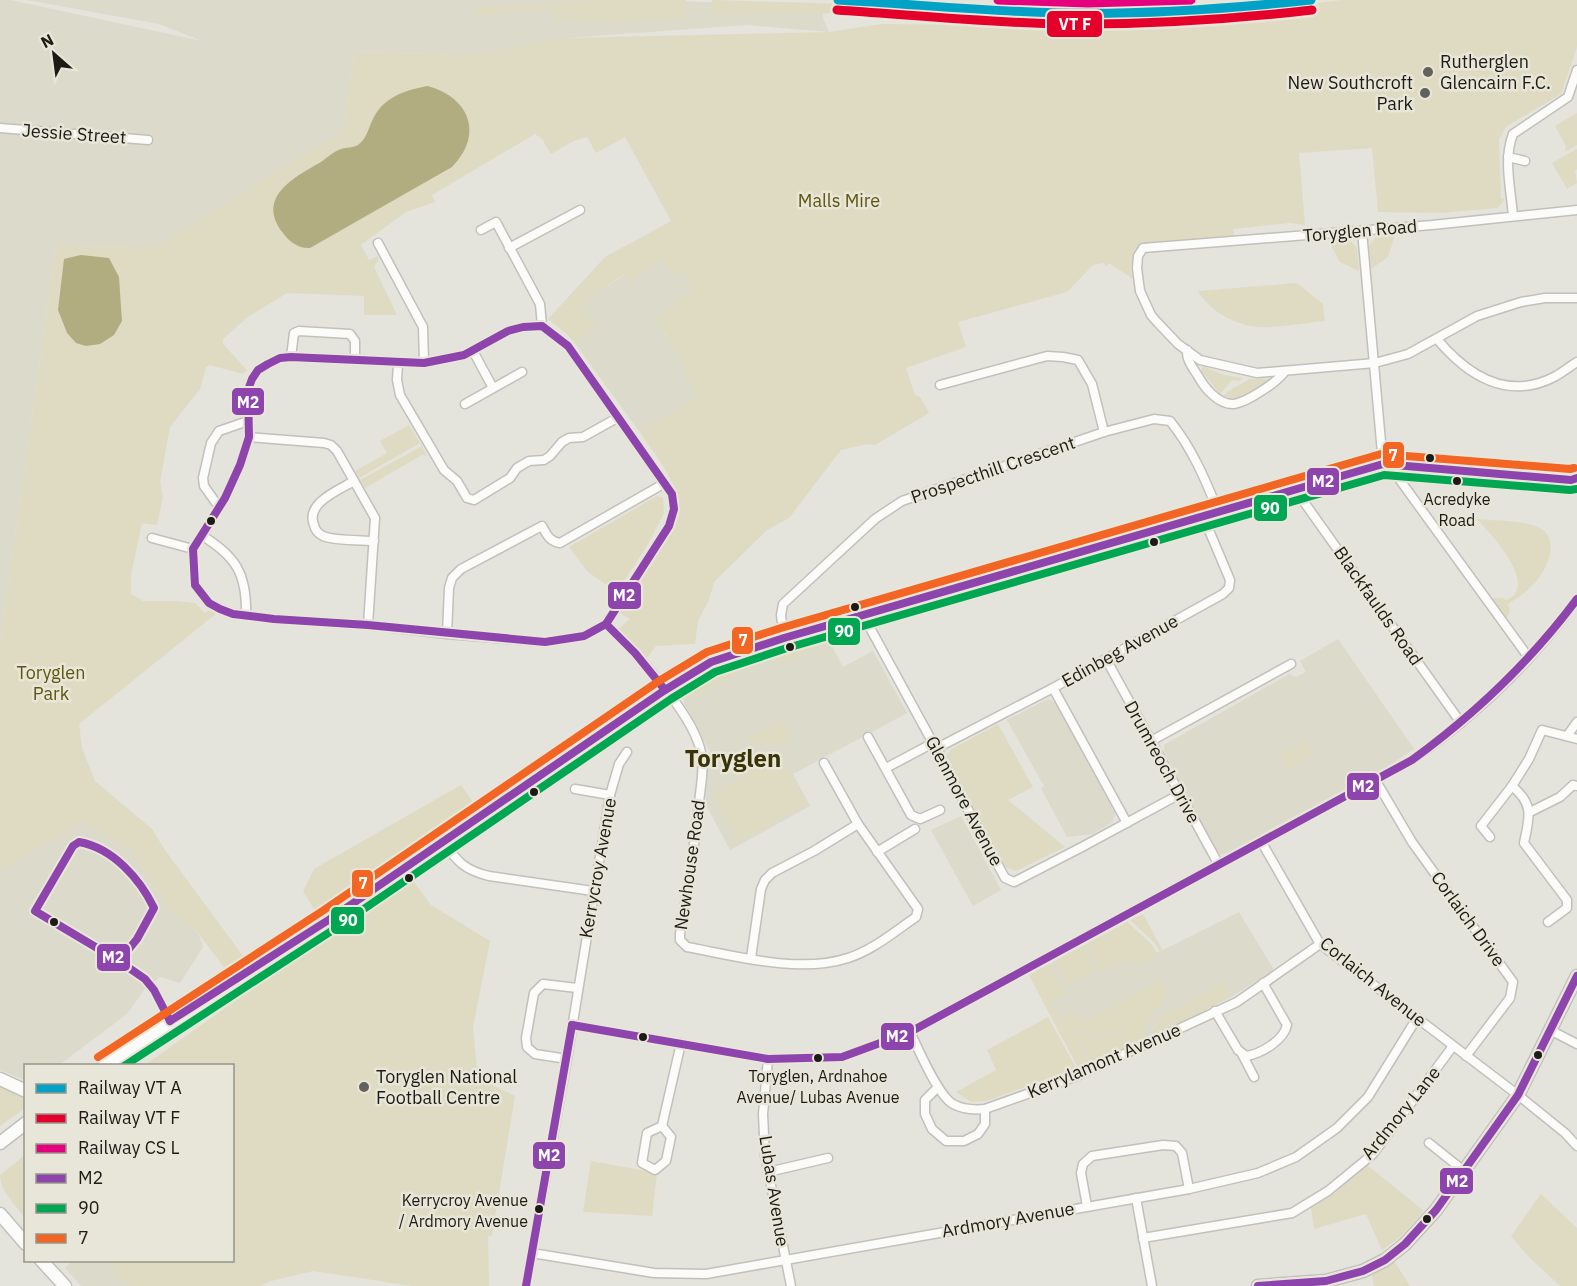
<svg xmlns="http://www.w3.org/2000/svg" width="1577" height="1286" viewBox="0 0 1577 1286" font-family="'IBM Plex Sans',sans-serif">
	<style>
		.built { fill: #dcdacb }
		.green { fill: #dfdbc3 }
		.water { fill: #b2ac81 }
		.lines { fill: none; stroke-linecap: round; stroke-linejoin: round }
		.street-casing { stroke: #c1c0bb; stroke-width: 11 }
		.secondary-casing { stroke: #c1c0bb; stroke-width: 15 }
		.primary-casing { stroke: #c1c0bb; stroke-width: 15 }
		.street { stroke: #fbfbfa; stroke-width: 8 }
		.secondary { stroke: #fbfbfa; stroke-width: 12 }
		.primary { stroke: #fbfbfa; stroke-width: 12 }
		.bus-1-casing { stroke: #e8e6d8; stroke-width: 12 }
		.bus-2-casing { stroke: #e8e6d8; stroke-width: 12 }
		.bus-3-casing { stroke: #e8e6d8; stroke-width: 12 }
		.bus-1 { stroke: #8e44ad; stroke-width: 8 }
		.bus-2 { stroke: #00a651; stroke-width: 8 }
		.bus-3 { stroke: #f26522; stroke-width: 8 }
		.rail-1-casing { stroke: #e8e6d8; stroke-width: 14 }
		.rail-2-casing { stroke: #e8e6d8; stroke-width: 14 }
		.rail-3-casing { stroke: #e8e6d8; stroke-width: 14 }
		.rail-1 { stroke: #01a2c5; stroke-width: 9 }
		.rail-2 { stroke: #e4002b; stroke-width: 9 }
		.rail-3 { stroke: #e5007d; stroke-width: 9 }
		.poi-dot { fill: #62615b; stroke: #e8e6d8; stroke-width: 2 }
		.bus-dot { fill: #1c1b16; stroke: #e8e6d8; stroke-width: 2 }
		.labels { text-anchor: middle; stroke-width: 5; stroke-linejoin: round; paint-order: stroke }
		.bus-label { font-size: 16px; fill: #1c1b16; stroke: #e8e6d8 }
		.poi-label { font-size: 18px; fill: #1c1b16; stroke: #e8e6d8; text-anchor: start }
		.street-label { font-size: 18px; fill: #1c1b16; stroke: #e8e6d8 }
		.park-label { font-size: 18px; fill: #5f550d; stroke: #e8e6d8 }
		.district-label { font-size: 24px; font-weight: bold; fill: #393307; stroke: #e8e6d8 }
		.line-badge { stroke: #e8e6d8; stroke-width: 2 }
		.badge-label { font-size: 16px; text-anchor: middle; font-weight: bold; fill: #fff }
	</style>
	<rect width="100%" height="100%" fill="#e4e3dc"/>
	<g class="built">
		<polygon points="0,0 10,0 202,41 159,24 27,0 642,0 823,6 823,18 829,32 747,25 565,38 468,55 354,52 343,131 156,247 56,246 0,642"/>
		<polygon points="662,257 682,271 693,290 664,333 670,341 697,399 639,431 574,342 596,326 581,305 625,274 630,280"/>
		<polygon points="827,637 843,667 873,651 907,713 793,774 810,806 730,850 706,805 707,753 710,752 684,703 684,696 689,691 725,670"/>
		<polygon points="1338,639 1414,749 1385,768 1227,853 1221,854 1216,851 1164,751 1164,745 1289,674 1296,677 1306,672 1300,661"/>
		<polygon points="1048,699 1055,702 1115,813 1113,822 1092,834 1067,837 1041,788 1044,786 1007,720"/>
		<polygon points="961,816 1001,890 973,906 931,830"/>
		<polygon points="84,820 131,850 171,911 198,933 203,947 180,983 160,977 144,990 127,1014 59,1065 26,1066 25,1080 0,1070 0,872"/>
		<polygon points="1239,912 1274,970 1231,997 1155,1036 1079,1069 1029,975 1127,922 1151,944 1157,953"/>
		<polygon points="72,1261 105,1261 128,1286 81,1286 65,1268"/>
	</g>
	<g class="green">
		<polygon points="607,0 686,0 687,18 639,21 554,20 553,9 476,15 476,8"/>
		<polygon points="712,0 850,4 848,13 711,15"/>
		<path d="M1342,0H1577V47L1561,94L1507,126L1503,132L1499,139L1501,198H1504L1503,202L1497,208L1439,213L1378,212L1372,148L1299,153L1305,225L1289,223L1233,229L1234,235L1140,245L1134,250L1131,268L1133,279L1109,263L1107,266L1103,263L1093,265L1067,292L958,322L966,347L906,368L915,395L920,397L929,413L875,445L867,444L841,450L789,518L767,530L714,582L709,600L698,621L695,644L656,646L646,659L618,629L630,619L618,612L675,524C676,520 679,515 679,510C683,489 651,449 639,431L697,399L670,341L655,318L693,290L682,271L674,276L662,258L629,281L624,274L581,305L596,326L574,342L567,334L548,319L605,257L671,221L625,137L596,153L587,137L574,141L551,154L542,139L535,134L432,195L435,202L406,212L361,245L369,260L378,256V261L374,267L397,315H364V296L287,293L248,317L223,339V344L247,370L243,374L210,365L206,367L200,389L170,427L160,482L163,497L157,525L142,523L131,575V594L143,601H176L195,603L205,613L209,610L217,613L79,724L82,748L95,781L152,829L165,850L246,960L232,970L227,971L198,933L171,911L131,850L84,820L0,872V642L56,246L156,247L343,131L354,52L468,55L565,38L829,32L881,24L1002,25L1234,13Z"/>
		<polygon points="1577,113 1577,145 1565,152 1566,146 1555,126"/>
		<polygon points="1577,149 1577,169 1575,171 1577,183 1567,189 1552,163"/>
		<polygon points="1395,235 1388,257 1371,269 1369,246 1376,237"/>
		<polygon points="1349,240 1357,248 1359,271 1340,262 1329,242"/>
		<path d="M1297,283L1323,304L1325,321C1303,323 1279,328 1258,327C1235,325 1209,311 1198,291Z"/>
		<polygon points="1203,366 1224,375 1243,378 1238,382 1236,380 1231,381 1220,394 1201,370"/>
		<path d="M1249,379H1268V382C1257,393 1238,402 1223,396C1230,388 1240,386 1249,379Z"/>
		<polygon points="409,425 420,443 359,478 355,471 387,453 380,441"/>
		<polygon points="422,446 427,456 422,455 365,488 360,480"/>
		<polygon points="657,496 663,498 664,513 648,544 617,592 588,572 569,547"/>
		<path d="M1477,519C1494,521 1523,520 1538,527C1560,537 1549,566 1537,580C1529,590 1519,597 1508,604L1510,610L1506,620L1492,598H1502L1506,600C1507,600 1514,596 1514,595C1531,576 1489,532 1477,519Z"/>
		<polygon points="827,637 829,640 784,664 781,665 772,655"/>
		<polygon points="767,657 768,660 729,678 693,699 689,691 725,670"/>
		<path d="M781,720L794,744C779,745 761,747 747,739Z"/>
		<polygon points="998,724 1033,787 1008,800 1065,847 1016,871 1005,867 985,835 945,758 950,750"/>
		<polygon points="1306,740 1315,755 1288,770 1279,754"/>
		<polygon points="781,757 807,804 737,842 712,794"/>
		<polygon points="461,785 476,807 317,914 303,891 314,869"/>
		<polygon points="410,877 431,905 490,941 473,1027 478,1078 515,1096 492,1236 488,1236 489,1286 412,1286 313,1271 271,1281 260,1286 128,1286 105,1261 232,1260 232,1066 145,1065"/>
		<polygon points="1143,914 1163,951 1160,952 1154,942 1130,920"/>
		<polygon points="1127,922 1151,944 1157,953 1139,966 1136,961 1126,966 1122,960 1102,971 1087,944"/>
		<polygon points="1082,946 1095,970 1068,985 1055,961"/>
		<polygon points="1050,964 1066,993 1051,1001 1062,1021 1081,1012 1084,1019 1076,1023 1074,1031 1091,1064 1079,1069 1029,975"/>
		<path d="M1162,981C1174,1003 1159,1002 1150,1017C1145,1024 1146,1033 1146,1041L1131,1047L1123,1032C1104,1031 1098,1037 1077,1031V1026L1086,1020Z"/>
		<path d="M1224,983L1231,997L1155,1036C1153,1028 1155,1023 1161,1016Z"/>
		<polygon points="1048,1017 1076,1068 987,1101 971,1102 956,1092 996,1070 987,1050"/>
		<polygon points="1078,1034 1097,1038 1122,1034 1128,1049 1093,1063"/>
		<polygon points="0,1086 9,1088 26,1097 25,1108 0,1126"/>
		<path d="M25,1155V1218C16,1205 0,1191 0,1175Z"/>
		<polygon points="591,1161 657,1173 652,1216 583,1212"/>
		<polygon points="1367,1165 1424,1211 1399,1238 1382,1250 1366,1214 1314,1229 1311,1208 1335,1193"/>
		<polygon points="1541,1194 1577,1228 1577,1286 1560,1286 1528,1256 1511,1236"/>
		<polygon points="1394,1261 1410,1286 1374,1286 1372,1275"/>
	</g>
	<g class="water">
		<path d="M427,86C470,97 484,135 452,167L310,248C300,249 289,242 283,233C255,197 295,177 321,162C328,157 333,152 341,149C347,147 353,148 358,145C366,139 368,130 372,121C383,97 403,91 427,86Z"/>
		<polygon points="81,255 109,258 119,277 122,321 114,335 100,344 86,346 76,343 67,333 58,310 64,259"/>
	</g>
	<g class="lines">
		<g class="street-casing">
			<g id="street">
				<polyline points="0,128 148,140"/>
				<polyline points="1508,157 1525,161"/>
				<polyline points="1577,210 1432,225 1143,248 1138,256 1137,268 1140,291 1151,315 1157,322 1178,344 1200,360 1257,373 1375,363 1408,354 1477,316 1521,302 1545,298 1577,298"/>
				<path d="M1513,216C1511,190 1503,159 1513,134L1568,97L1577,70"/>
				<polyline points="481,230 496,222 540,304 542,326"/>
				<polyline points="1362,231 1383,464"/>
				<polyline points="378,243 423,327 424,363"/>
				<polyline points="509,248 580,210"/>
				<polygon points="542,326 568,346 672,494 674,509 669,526 606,624 584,636 545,642 447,634 368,625 274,619 233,614 220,609 209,603 195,585 193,549 225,498 240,465 249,437 248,390 252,379 258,370 268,364 280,358 291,357 424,363 464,355 508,331 523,327"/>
				<path d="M1437,339C1467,375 1507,401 1554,377C1562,373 1569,367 1577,362"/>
				<path d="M1187,350C1186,360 1193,368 1198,376C1204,387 1218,405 1234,404C1247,402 1278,382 1285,371"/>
				<polyline points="473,351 493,388"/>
				<polyline points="291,357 294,333 299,331 350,334 355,341 355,359"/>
				<polyline points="398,363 397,380 400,395 444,470 457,481 467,498 474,500 510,478 517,468 529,461 544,460 550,456 562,442 569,438 583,437 617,418"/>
				<polyline points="940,385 1047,356 1063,357 1078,360 1092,384 1104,432"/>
				<polyline points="465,404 522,372"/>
				<polyline points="249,437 324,443 331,445 337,451 375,518 368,625"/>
				<polyline points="1395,464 1397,476 1529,658"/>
				<path d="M354,481C339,490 305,503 314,525C315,530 319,534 323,536C334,541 361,540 374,541"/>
				<polyline points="1294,488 1461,723"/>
				<polyline points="219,507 204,486 203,478 211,443 219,431 248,421"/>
				<path d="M201,535C236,556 247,574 246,615"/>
				<polyline points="152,538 193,549"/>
				<polyline points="863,615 928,734 933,743 939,747 939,756 1005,878 1014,882 1082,847 1180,794"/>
				<path d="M606,624C635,652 689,709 700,748C705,765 701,785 699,802C695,847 687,890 680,934V940L687,947C736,956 799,974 848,958C873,950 894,932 916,917L918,909L858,824L824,763"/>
				<path d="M447,634L449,588L452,578L461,569L542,526C547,535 549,541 560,543L665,483"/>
				<path d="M784,638L781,615L783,604L875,519L902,501L1104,432L1154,419L1170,421C1192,448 1205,479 1218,511"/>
				<polyline points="1106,659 1219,865"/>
				<polyline points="1053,688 1127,823"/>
				<polyline points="1567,736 1577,722"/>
				<polyline points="868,737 911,815 920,819 940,810"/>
				<polyline points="1151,741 1291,664"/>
				<polyline points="939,747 1053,688 1223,594 1229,588 1230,580 1203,516"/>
				<polyline points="886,768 933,743"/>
				<polyline points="1376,781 1412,842 1513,982 1510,998 1466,1056"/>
				<polyline points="575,789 610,795"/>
				<polyline points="1530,812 1560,797 1573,785 1577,786"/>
				<polyline points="1490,837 1481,826 1512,786"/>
				<polyline points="1261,841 1320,944 1518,1095 1565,1133 1577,1146"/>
				<path d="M443,842C458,862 464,870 489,876L593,891"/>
				<polyline points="877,852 915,829"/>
				<path d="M1548,922L1567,908V900L1524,843C1529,818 1535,805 1512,786L1529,759L1542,730L1577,739"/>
				<polyline points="751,958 761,889 765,880 772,873 814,851 858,824"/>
				<path d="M1215,1011L1238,1050L1246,1056C1261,1054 1284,1040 1287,1025L1263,983"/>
				<path d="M572,1025L768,1059L842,1057L910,1032L1412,760C1475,716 1532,662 1577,599"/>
				<polyline points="1550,1030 1577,1044"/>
				<path d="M910,1032C918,1048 938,1096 953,1104C962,1109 974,1110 985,1109L1077,1076L1237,1002L1320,944"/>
				<polyline points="1242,1054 1254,1077"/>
				<polyline points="567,1059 535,1054 527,1047 526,1038 534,993 543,984 577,988"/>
				<polyline points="768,1059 763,1114 765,1155 791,1286"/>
				<polyline points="938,1087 925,1100 925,1114 932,1129 946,1141 964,1141 978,1134 985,1124 985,1109"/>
				<polyline points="662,1126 647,1133 642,1163 655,1170 666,1161 671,1137 662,1126 681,1043"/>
				<polyline points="1429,1143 1464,1171"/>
				<polyline points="768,1172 828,1158"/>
				<polyline points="1136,1198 1152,1286"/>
				<polyline points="1087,1206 1081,1173 1083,1164 1092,1156 1163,1145 1176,1146 1182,1153 1189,1189"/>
				<polyline points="1143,1238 1292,1213 1328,1191 1373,1154 1453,1046"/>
				<polyline points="532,1253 654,1273 706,1274 1189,1189 1258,1173 1296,1157 1337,1128 1368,1097 1417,1018"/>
				<polyline points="526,1286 567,1059 610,795 619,764 627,752"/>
			</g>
		</g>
		<g class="secondary-casing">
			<g id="secondary">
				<polyline points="104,1066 330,919 665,690 711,662 784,638 1383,464 1571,480 1577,478"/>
				<polyline points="0,1143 26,1123"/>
				<polyline points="1258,1286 1326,1281 1363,1271 1385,1260 1405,1244 1436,1210 1518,1095 1577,976"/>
			</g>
		</g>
		<g class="primary-casing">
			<g id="primary">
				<polyline points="0,1079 26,1091"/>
				<polyline points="0,1214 26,1244"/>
				<polyline points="41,1260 65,1286"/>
			</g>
		</g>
		<use href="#street" class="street"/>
		<use href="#secondary" class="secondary"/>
		<use href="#primary" class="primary"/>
		<g class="bus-1-casing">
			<g id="bus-1">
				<polygon points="542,326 568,346 672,494 674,509 669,526 606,624 584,636 545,642 368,625 274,619 233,614 220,609 209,603 195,585 193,549 225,498 240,465 249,437 248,390 252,379 258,370 268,364 280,358 291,357 424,363 464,355 508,331 523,327"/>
				<polyline points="606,624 635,653 665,690"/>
				<path d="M79,842C113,848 140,879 154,908L137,939L119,961L35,911L73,846Z"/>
				<polyline points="119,961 145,979 154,990 170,1021"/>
				<polyline points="170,1021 330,919 665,690 711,662 784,638 1383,464 1571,480 1577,478"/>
				<path d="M572,1025L768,1059L842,1057L910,1032L1412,760C1475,714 1530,662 1577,599"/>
				<polyline points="526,1286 572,1025"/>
				<polyline points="1258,1286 1326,1281 1363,1271 1385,1260 1405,1244 1436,1210 1518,1095 1577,976"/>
			</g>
		</g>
		<g class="bus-2-casing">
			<polyline id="bus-2" points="124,1066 336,928 671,699 715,672 787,648 1384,475 1570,490 1577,489"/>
		</g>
		<g class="bus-3-casing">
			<polyline id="bus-3" points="98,1057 324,910 659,681 707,652 781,628 1381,454 1570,469 1574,468"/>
		</g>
		<use href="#bus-1" class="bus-1"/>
		<use href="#bus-2" class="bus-2"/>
		<use href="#bus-3" class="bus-3"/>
		<g class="rail-1-casing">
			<path id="rail-1" d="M838,0C911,4 983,11 1056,13C1142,15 1226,9 1311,0"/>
		</g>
		<g class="rail-2-casing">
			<path id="rail-2" d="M837,10C910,15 983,22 1057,24C1142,25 1227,20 1312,10"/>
		</g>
		<g class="rail-3-casing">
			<polyline id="rail-3" points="998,0 1088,3 1191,0"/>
		</g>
		<use href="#rail-1" class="rail-1"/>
		<use href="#rail-2" class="rail-2"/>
		<use href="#rail-3" class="rail-3"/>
	</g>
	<g class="poi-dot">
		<circle cx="1428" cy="72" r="6"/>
		<circle cx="1425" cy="93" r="6"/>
		<circle cx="364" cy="1087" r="6"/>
	</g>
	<g class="bus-dot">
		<circle cx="1430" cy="458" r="5"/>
		<circle cx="1457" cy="481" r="5"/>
		<circle cx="211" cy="521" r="5"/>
		<circle cx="1154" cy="542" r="5"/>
		<circle cx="855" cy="607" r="5"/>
		<circle cx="790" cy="647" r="5"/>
		<circle cx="534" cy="792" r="5"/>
		<circle cx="409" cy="878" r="5"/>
		<circle cx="54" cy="922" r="5"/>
		<circle cx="643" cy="1037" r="5"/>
		<circle cx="1538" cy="1055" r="5"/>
		<circle cx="818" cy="1058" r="5"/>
		<circle cx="539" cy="1209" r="5"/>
		<circle cx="1427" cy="1219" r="5"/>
	</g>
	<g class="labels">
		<g class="bus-label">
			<text x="1457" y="505">Acredyke<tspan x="1457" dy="21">Road</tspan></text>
			<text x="818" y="1082">Toryglen, Ardnahoe<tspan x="818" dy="21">Avenue/ Lubas Avenue</tspan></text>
			<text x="528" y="1206" text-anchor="end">Kerrycroy Avenue<tspan x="528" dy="21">/ Ardmory Avenue</tspan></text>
		</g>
		<g class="poi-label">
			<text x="1440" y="68">Rutherglen<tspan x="1440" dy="21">Glencairn F.C.</tspan></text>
			<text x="1413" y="89" text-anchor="end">New Southcroft<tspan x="1413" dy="21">Park</tspan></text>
			<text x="376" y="1083">Toryglen National<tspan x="376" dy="21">Football Centre</tspan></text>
		</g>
		<g class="street-label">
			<text transform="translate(74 134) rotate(4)" y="6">Jessie Street</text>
			<text transform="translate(1360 231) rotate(-5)" y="6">Toryglen Road</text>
			<text transform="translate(993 470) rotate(-19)" y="6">Prospecthill Crescent</text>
			<text transform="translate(1378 606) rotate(55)" y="6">Blackfaulds Road</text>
			<text transform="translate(1120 651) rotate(-29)" y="6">Edinbeg Avenue</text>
			<text transform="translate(1162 762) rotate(61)" y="6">Drumreoch Drive</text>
			<text transform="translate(964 801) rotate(62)" y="6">Glenmore Avenue</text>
			<text transform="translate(690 865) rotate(-82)" y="6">Newhouse Road</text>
			<text transform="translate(598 868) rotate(-80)" y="6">Kerrycroy Avenue</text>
			<text transform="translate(1468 919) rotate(54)" y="6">Corlaich Drive</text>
			<text transform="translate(1373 982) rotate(39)" y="6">Corlaich Avenue</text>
			<text transform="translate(1104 1061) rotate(-23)" y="6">Kerrylamont Avenue</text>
			<text transform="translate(1401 1113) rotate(-51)" y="6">Ardmory Lane</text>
			<text transform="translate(774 1191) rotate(81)" y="6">Lubas Avenue</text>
			<text transform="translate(1008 1220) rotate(-10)" y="6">Ardmory Avenue</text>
		</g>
		<g class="park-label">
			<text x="839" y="207">Malls Mire</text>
			<text x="51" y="679">Toryglen<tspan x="51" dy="21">Park</tspan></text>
		</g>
		<g class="district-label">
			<text x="733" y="767">Toryglen</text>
		</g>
	</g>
	<g class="line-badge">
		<rect x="1046" y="10" width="57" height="28" rx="6" fill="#e4002b"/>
		<rect x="231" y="387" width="34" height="29" rx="6" fill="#8e44ad"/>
		<rect x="1382" y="441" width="23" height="28" rx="6" fill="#f26522"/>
		<rect x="1306" y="467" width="34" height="29" rx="6" fill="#8e44ad"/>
		<rect x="1253" y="494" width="35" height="28" rx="6" fill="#00a651"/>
		<rect x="607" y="581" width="35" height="29" rx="6" fill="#8e44ad"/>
		<rect x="827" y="617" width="34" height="29" rx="6" fill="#00a651"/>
		<rect x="731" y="626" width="23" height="29" rx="6" fill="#f26522"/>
		<rect x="1346" y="772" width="34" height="29" rx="6" fill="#8e44ad"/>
		<rect x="351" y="869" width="23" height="29" rx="6" fill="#f26522"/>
		<rect x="330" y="906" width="35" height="29" rx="6" fill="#00a651"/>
		<rect x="96" y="943" width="35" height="29" rx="6" fill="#8e44ad"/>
		<rect x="880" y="1022" width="35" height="29" rx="6" fill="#8e44ad"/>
		<rect x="532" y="1141" width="34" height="29" rx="6" fill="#8e44ad"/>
		<rect x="1439" y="1167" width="35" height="28" rx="6" fill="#8e44ad"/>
	</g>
	<g class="badge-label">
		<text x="1075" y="30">VT F</text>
		<text x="248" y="408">M2</text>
		<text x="1393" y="461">7</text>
		<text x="1323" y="487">M2</text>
		<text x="1270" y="514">90</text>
		<text x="624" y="601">M2</text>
		<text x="844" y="637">90</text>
		<text x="743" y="646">7</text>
		<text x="1363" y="792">M2</text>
		<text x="363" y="889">7</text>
		<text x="348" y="926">90</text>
		<text x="113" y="963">M2</text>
		<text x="897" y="1042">M2</text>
		<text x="549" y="1161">M2</text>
		<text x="1457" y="1187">M2</text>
	</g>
	<rect x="24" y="1064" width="210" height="198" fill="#e8e6d8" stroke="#96958a" stroke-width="1.5"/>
	<rect x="36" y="1084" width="30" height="9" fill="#01a2c5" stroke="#96958a" stroke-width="1.5"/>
	<text x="78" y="1094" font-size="18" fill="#1c1b16">Railway VT A</text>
	<rect x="36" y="1114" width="30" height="9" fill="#e4002b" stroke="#96958a" stroke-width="1.5"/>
	<text x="78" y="1124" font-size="18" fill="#1c1b16">Railway VT F</text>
	<rect x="36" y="1144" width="30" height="9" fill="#e5007d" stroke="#96958a" stroke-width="1.5"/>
	<text x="78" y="1154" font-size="18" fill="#1c1b16">Railway CS L</text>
	<rect x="36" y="1174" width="30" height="9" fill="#8e44ad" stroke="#96958a" stroke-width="1.5"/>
	<text x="78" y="1184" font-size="18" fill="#1c1b16">M2</text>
	<rect x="36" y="1204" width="30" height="9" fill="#00a651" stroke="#96958a" stroke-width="1.5"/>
	<text x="78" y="1214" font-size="18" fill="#1c1b16">90</text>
	<rect x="36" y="1234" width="30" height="9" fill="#f26522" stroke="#96958a" stroke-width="1.5"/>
	<text x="78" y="1244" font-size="18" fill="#1c1b16">7</text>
	<g transform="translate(54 54) rotate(332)" stroke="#e8e6d8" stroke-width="4.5" paint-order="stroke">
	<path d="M0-4.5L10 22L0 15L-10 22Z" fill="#1c1b16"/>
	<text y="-9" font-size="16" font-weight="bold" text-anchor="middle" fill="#1c1b16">N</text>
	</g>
</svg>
